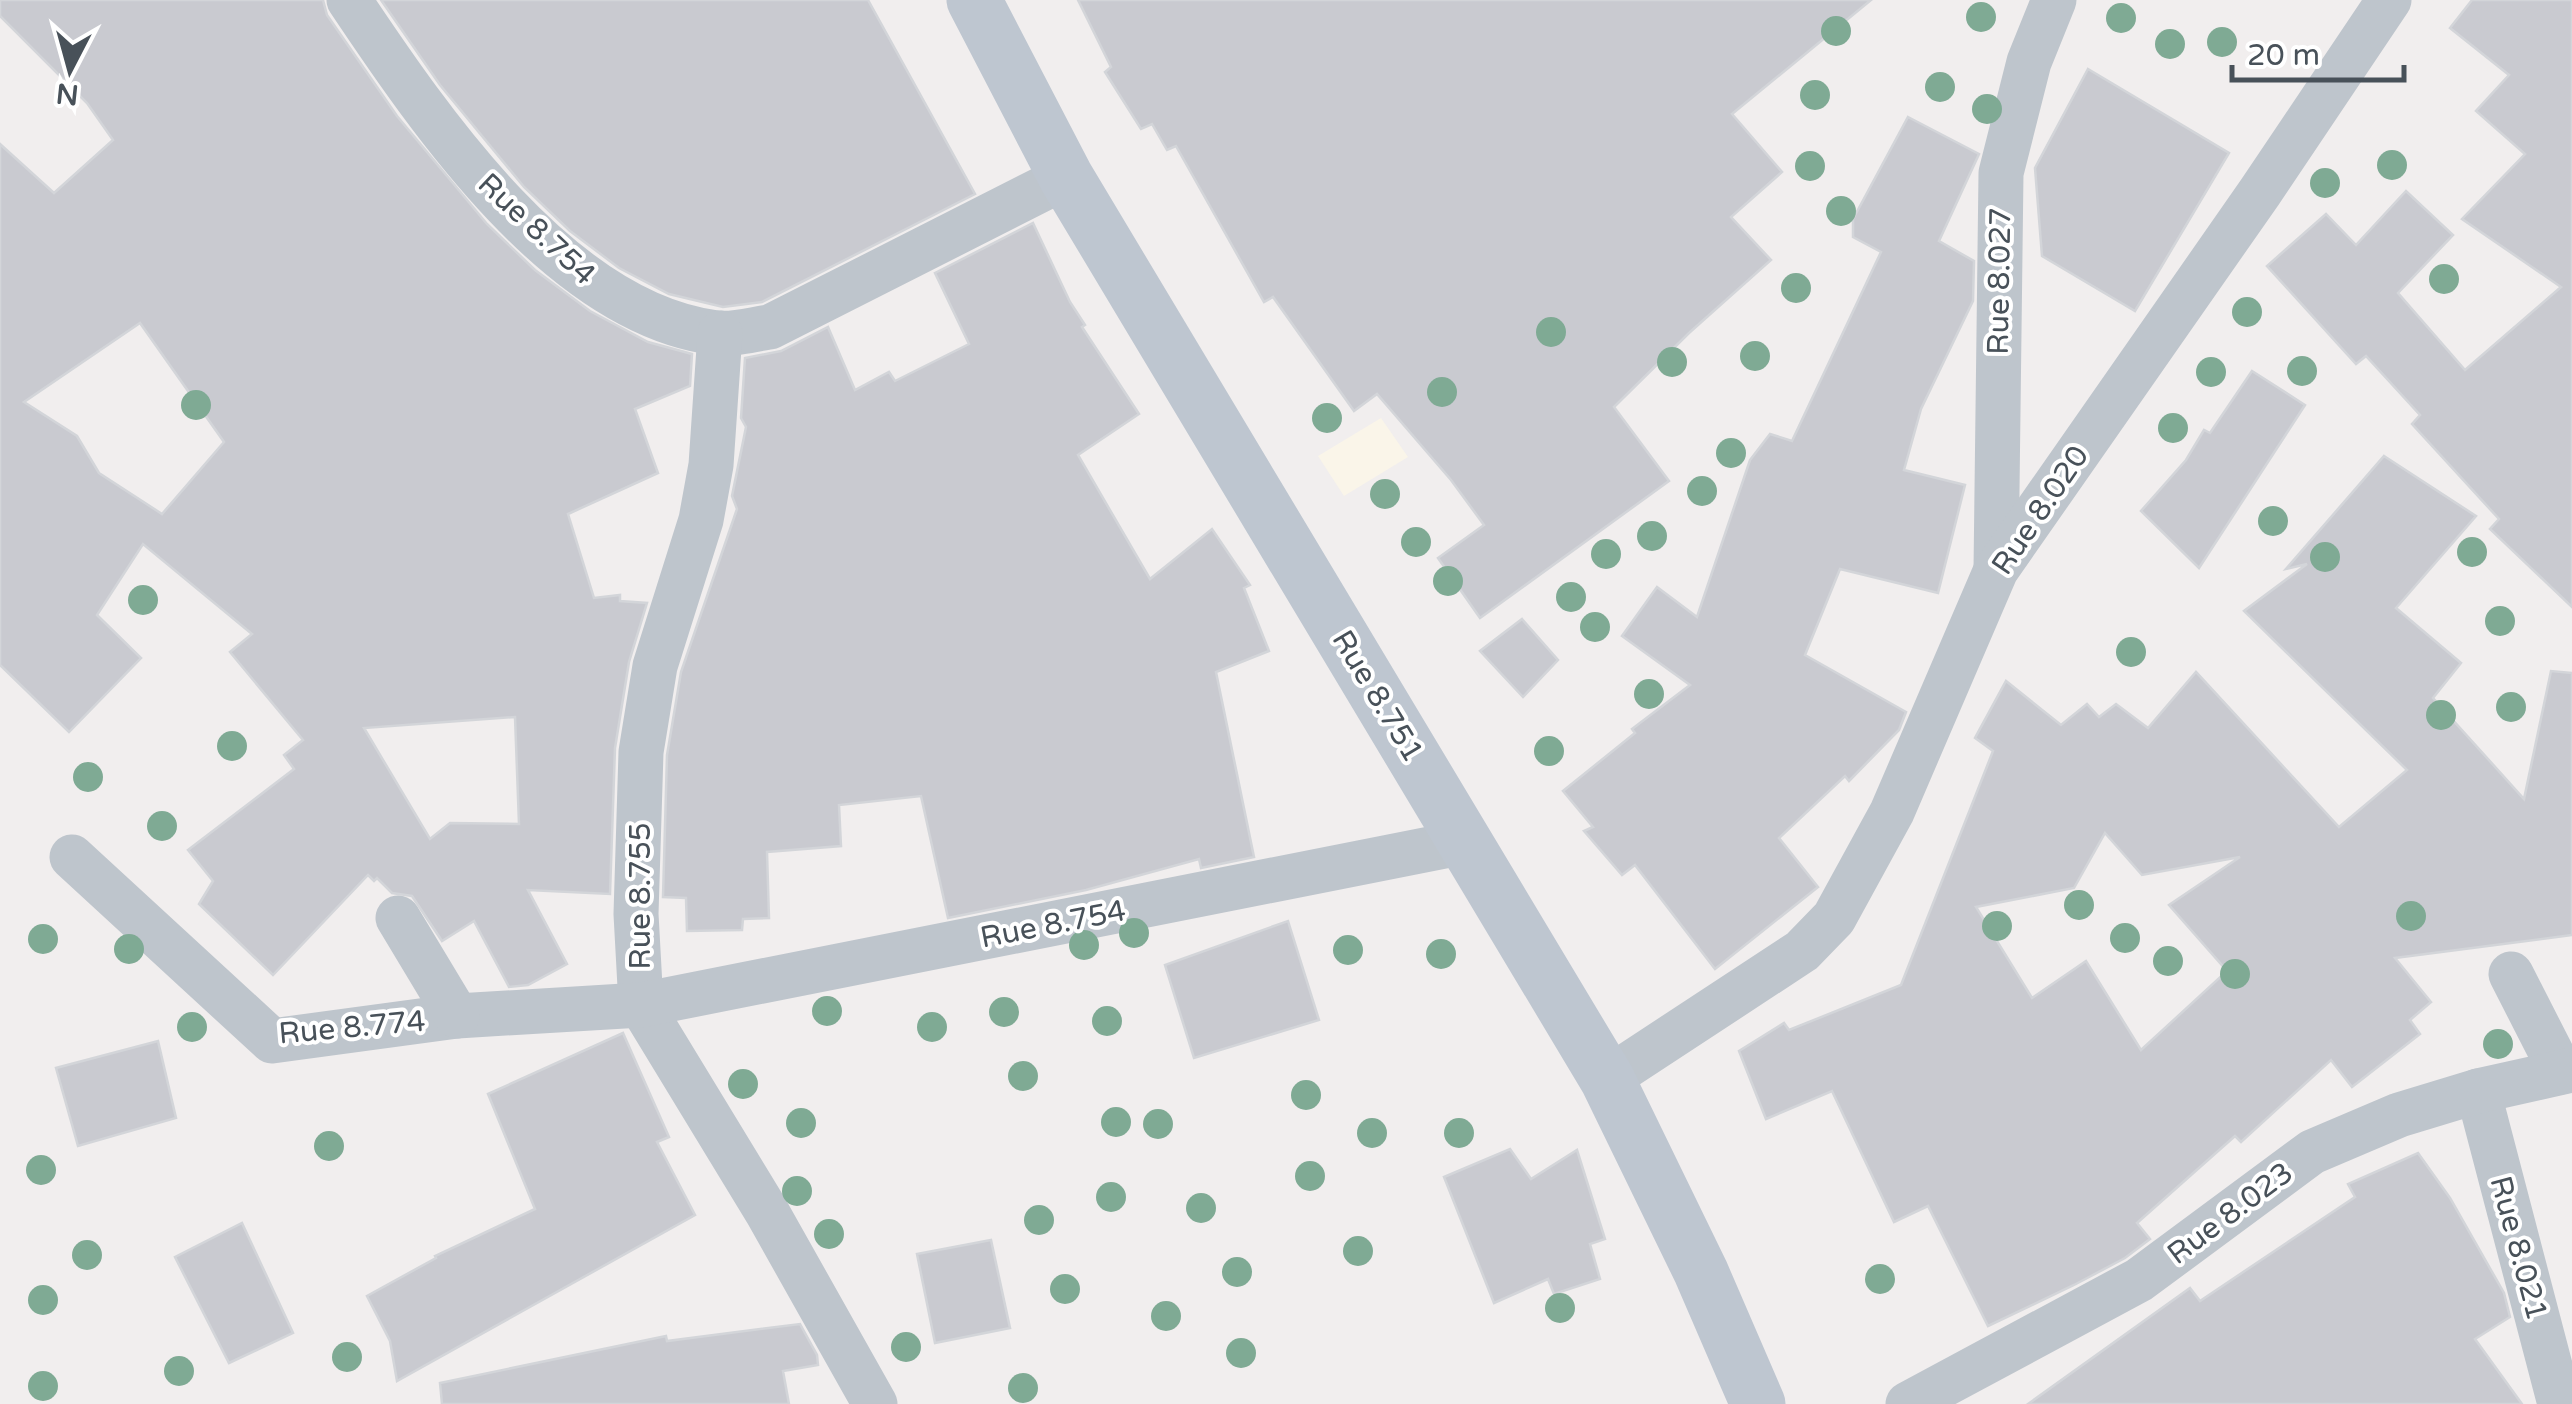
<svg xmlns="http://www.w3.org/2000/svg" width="2572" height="1404" viewBox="0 0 2572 1404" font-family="'Varela Round',sans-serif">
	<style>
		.commercial { fill: #faf5e9 }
		.building { fill: #c9cad0; stroke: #d3d5d9; stroke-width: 2.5; fill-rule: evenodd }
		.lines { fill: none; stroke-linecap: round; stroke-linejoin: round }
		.minor { stroke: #bec5cc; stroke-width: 45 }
		.secondary { stroke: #bec6d0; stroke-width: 55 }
		.tree { fill: #7faa94 }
		.labels { text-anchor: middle; stroke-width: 8; stroke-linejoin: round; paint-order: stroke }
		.street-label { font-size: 30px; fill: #485159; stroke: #fff }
	</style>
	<rect width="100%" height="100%" fill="#f1eeee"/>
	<polygon class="commercial" points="1381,418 1408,457 1344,496 1318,456"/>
	<g class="building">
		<path d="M0,0H323L327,15L397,116L487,224L535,270L590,311L648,342L692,354L690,386L635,409L658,473L568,514L594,598L620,595V601L647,603L629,662L615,748L610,894L528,890L567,964L528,985L509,987L474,921L442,941L412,896L392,893L377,878L374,881L368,875L273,975L199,904L213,881L188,850L294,769L284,755L303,740L230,652L252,634L143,544L97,615L141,658L69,732L0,665V144L54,193L113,140L87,103L0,16ZM140,323L224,442L162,514L99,473L77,436L24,402ZM515,717L519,824L450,823L430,839L364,728Z"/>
		<polygon points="381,0 868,0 975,194 762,302 723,307 669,294 619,268 570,231 524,187 440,85"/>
		<polygon points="1078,0 1871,0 1732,114 1782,172 1731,217 1771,260 1689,333 1614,407 1669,481 1480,618 1438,558 1484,525 1451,480 1377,394 1354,411 1273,297 1264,302 1176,146 1167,150 1152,124 1141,129 1105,72 1111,67"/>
		<polygon points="2472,0 2572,0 2572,607 2490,529 2499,519 2412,424 2420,415 2366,356 2356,364 2267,266 2326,214 2356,245 2406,191 2453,235 2398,293 2465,370 2561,287 2462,219 2525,154 2476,111 2509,75 2450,28"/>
		<polygon points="2088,69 2229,153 2135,311 2042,256 2035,168"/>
		<polygon points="1908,117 1979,154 1939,241 1974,261 1973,301 1921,409 1904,470 1965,485 1938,593 1840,569 1805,655 1906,712 1899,730 1849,781 1845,776 1779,838 1818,887 1715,969 1635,865 1622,875 1584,831 1593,827 1563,791 1635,733 1632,729 1690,685 1622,636 1657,587 1697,617 1750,460 1770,434 1792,441 1881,252 1853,237 1853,219"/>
		<polygon points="1033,223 1070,302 1085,325 1082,327 1139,414 1078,455 1150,579 1212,529 1250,585 1244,588 1269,651 1216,672 1254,857 1201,868 1199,859 1086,890 948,918 921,796 839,805 841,846 767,852 769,918 743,919 742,930 687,931 686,898 663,897 667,755 681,672 737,509 732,496 746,427 741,418 745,358 781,351 828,327 855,390 889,372 895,381 969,344 935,273"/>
		<polygon points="2252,371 2305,405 2199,568 2141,511 2186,460 2204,430 2210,433"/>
		<path d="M2384,456L2476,516L2396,608L2461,663L2433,698L2524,799L2551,671L2572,673V935L2395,958L2431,1002L2410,1020L2420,1034L2352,1087L2331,1060L2241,1142L2235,1136L2137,1223L2150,1239L2125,1258L2074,1285L1988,1326L1928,1206L1894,1222L1832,1091L1766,1119L1739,1051L1784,1023L1789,1030L1901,985L1993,751L1975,738L2006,681L2061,725L2087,704L2099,717L2116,704L2148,728L2196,672L2339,827L2407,770L2244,611L2307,564L2286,569ZM2105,833L2142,875L2240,857L2169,905L2227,971L2141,1050L2086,961L2032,998L1976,907L2074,888Z"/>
		<polygon points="1522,619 1558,660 1523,697 1480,651"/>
		<polygon points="1288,921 1319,1020 1194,1058 1165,965"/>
		<polygon points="623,1033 669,1137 657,1142 695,1215 397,1381 390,1341 367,1296 436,1258 435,1256 535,1209 488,1094"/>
		<polygon points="158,1041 176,1118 78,1146 56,1068"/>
		<polygon points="1510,1149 1531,1179 1577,1150 1605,1239 1590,1244 1600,1279 1554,1294 1548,1279 1494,1303 1444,1177"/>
		<polygon points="2418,1153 2450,1198 2504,1293 2510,1317 2475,1339 2522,1404 2028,1404 2190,1288 2200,1301 2355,1197 2348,1184"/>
		<polygon points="242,1223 293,1333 229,1363 175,1257"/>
		<polygon points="991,1240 1010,1328 935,1343 917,1254"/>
		<polygon points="800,1324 817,1355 818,1365 783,1371 789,1404 442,1404 440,1383 666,1336 667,1341"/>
	</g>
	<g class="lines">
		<g class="minor">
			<path d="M349,0C430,121 561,314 717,333C734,335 754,329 770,327L1066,177"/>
			<polyline points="720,333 711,465 701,520 655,666 641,752 636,914 641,1005 767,1212 875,1404"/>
			<polyline points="1996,570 2001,173 2029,62 2054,0"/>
			<polyline points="72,857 272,1041 457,1016 641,1005 1465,842"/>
			<polyline points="398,918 457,1016"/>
			<polyline points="2511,974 2561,1072"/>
			<polyline points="1607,1079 1802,951 1834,918 1892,812 1996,570 2260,192 2389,0"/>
			<polyline points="2478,1091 2560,1404"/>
			<polyline points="1908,1404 2139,1280 2312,1152 2399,1115 2478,1091 2572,1070"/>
		</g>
		<polyline class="secondary" points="974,0 1066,177 1607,1079 1701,1272 1758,1404"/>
	</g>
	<g class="tree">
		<circle cx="1981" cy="17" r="15"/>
		<circle cx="2121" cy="18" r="15"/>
		<circle cx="1836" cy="31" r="15"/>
		<circle cx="2222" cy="42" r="15"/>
		<circle cx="2170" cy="44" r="15"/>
		<circle cx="1940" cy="87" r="15"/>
		<circle cx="1815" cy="95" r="15"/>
		<circle cx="1987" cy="109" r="15"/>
		<circle cx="2392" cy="165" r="15"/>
		<circle cx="1810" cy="166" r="15"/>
		<circle cx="2325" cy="183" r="15"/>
		<circle cx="1841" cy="211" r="15"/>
		<circle cx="2444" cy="279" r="15"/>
		<circle cx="1796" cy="288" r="15"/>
		<circle cx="2247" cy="312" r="15"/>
		<circle cx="1551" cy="332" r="15"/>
		<circle cx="1755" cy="356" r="15"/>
		<circle cx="1672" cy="362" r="15"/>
		<circle cx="2302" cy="371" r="15"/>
		<circle cx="2211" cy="372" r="15"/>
		<circle cx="1442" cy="392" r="15"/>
		<circle cx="196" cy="405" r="15"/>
		<circle cx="1327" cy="418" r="15"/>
		<circle cx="2173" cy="428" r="15"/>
		<circle cx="1731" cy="453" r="15"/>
		<circle cx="1702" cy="491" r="15"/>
		<circle cx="1385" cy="494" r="15"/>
		<circle cx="2273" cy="521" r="15"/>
		<circle cx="1652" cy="536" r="15"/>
		<circle cx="1416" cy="542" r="15"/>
		<circle cx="2472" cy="552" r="15"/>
		<circle cx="1606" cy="554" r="15"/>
		<circle cx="2325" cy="557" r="15"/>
		<circle cx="1448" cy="581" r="15"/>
		<circle cx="1571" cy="597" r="15"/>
		<circle cx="143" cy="600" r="15"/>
		<circle cx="2500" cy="621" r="15"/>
		<circle cx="1595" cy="627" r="15"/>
		<circle cx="2131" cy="652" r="15"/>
		<circle cx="1649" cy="694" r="15"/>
		<circle cx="2511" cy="707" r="15"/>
		<circle cx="2441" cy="715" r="15"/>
		<circle cx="232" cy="746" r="15"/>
		<circle cx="1549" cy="751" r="15"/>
		<circle cx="88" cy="777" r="15"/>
		<circle cx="162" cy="826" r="15"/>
		<circle cx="2079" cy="905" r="15"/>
		<circle cx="2411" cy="916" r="15"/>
		<circle cx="1997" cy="926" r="15"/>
		<circle cx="1134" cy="933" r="15"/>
		<circle cx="2125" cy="938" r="15"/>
		<circle cx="43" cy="939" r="15"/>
		<circle cx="1084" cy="945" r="15"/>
		<circle cx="129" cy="949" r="15"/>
		<circle cx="1348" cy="950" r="15"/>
		<circle cx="1441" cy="954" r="15"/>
		<circle cx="2168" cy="961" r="15"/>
		<circle cx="2235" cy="974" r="15"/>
		<circle cx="827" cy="1011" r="15"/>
		<circle cx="1004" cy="1012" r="15"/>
		<circle cx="1107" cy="1021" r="15"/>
		<circle cx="192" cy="1027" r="15"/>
		<circle cx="932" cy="1027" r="15"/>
		<circle cx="2498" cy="1044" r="15"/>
		<circle cx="1023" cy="1076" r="15"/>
		<circle cx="743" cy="1084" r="15"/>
		<circle cx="1306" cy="1095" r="15"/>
		<circle cx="1116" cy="1122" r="15"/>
		<circle cx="801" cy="1123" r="15"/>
		<circle cx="1158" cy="1124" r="15"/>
		<circle cx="1372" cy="1133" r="15"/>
		<circle cx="1459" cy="1133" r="15"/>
		<circle cx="329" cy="1146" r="15"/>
		<circle cx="41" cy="1170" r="15"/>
		<circle cx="1310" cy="1176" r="15"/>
		<circle cx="797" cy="1191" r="15"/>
		<circle cx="1111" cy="1197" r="15"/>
		<circle cx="1201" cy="1208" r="15"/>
		<circle cx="1039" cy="1220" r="15"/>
		<circle cx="829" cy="1234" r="15"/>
		<circle cx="1358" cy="1251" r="15"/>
		<circle cx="87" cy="1255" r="15"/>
		<circle cx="1237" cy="1272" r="15"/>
		<circle cx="1880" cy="1279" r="15"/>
		<circle cx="1065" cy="1289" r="15"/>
		<circle cx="43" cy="1300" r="15"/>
		<circle cx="1560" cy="1308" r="15"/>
		<circle cx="1166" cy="1316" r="15"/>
		<circle cx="906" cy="1347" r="15"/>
		<circle cx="1241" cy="1353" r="15"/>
		<circle cx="347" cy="1357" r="15"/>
		<circle cx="179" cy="1371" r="15"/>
		<circle cx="43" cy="1386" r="15"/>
		<circle cx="1023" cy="1388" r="15"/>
	</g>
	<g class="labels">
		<g class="street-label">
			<text transform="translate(537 229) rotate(43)" y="10">Rue 8.754</text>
			<text transform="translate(1999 281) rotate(-89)" y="10">Rue 8.027</text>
			<text transform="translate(2040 510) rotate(-56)" y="10">Rue 8.020</text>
			<text transform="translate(1378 696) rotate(59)" y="10">Rue 8.751</text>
			<text transform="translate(640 896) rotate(-90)" y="10">Rue 8.755</text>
			<text transform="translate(1053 924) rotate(-11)" y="10">Rue 8.754</text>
			<text transform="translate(352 1027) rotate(-5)" y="10">Rue 8.774</text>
			<text transform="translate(2230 1213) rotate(-37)" y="10">Rue 8.023</text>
			<text transform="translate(2519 1248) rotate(75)" y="10">Rue 8.021</text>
		</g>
	</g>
	<g transform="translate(70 70) rotate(186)" stroke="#ffffff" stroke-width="8" paint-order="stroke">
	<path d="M0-8L18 38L0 25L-18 38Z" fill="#485159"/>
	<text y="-15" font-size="28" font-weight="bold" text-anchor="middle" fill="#485159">N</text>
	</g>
	<path d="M2232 65v15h172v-15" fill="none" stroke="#485159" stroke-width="5"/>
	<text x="2247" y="65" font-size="30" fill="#485159" stroke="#ffffff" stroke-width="8" paint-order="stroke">20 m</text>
</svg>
